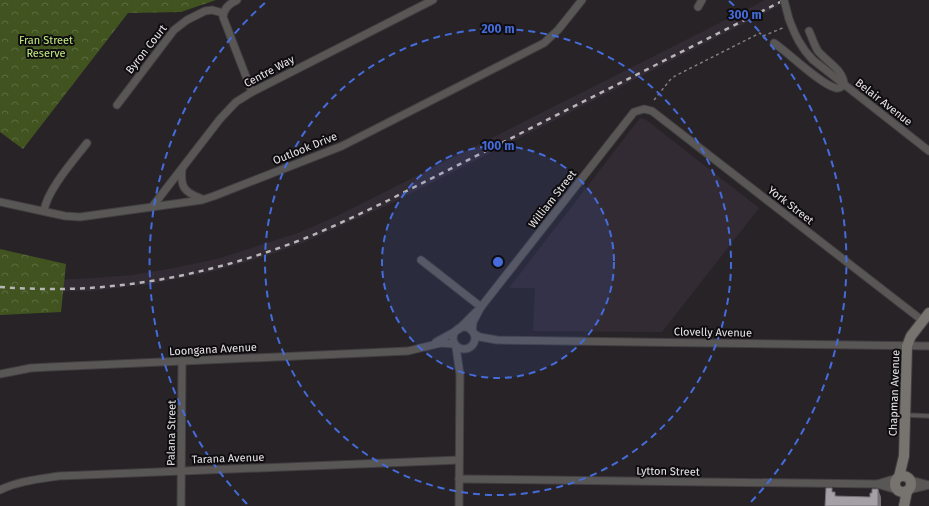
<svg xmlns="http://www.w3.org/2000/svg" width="929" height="506" viewBox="0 0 929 506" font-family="'Fira Sans',sans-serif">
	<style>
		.built { fill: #332b34 }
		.park { fill: url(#park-crowns) }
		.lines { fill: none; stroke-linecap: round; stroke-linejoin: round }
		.lane-casing { stroke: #423e42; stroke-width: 5.5 }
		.street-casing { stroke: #423e42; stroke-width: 9 }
		.secondary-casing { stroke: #423e42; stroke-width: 12 }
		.path { stroke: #817e82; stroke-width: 1.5; stroke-dasharray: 3 3; stroke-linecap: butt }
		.lane { stroke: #595755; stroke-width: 3.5 }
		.street { stroke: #595755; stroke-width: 7 }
		.secondary { stroke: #777470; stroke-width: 10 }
		.rail { stroke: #b8b6b9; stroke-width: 2.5; stroke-dasharray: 5 5; stroke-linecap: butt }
		.street-bridge-casing { stroke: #423e42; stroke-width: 9; stroke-linecap: butt }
		.street-bridge { stroke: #595755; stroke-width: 7 }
		.shaded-wall { fill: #747074 }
		.building { fill: #a5a0a6; stroke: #747074 }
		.ring { fill: none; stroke: #456cdb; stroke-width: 2; stroke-dasharray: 7 5 }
		.labels { text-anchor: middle; stroke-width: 4; stroke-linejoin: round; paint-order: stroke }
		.park-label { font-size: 11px; fill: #c2eb81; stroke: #0f0d0f }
		.street-label { font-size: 11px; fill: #e6e4e7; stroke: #0f0d0f }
		.centre { fill: #456cdb; stroke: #0f0d0f; stroke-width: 2 }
		.ring-label { font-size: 12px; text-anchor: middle; font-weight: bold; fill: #456cdb; stroke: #0f0d0f; stroke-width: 4; stroke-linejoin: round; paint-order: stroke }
	</style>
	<defs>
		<pattern id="park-crowns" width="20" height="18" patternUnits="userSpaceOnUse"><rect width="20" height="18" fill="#415420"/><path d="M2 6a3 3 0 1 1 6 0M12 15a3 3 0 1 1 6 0" fill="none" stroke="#5c6c40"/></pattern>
	</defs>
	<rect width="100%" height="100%" fill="#272327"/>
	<g class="built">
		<polygon points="765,0 777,0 779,6 388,205 305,242 264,257 211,272 152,284 91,291 33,292 0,278 56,280 94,278 132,275 174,268 220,258 298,233 337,216"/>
		<polygon points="640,118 645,119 759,208 662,332 533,331 535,288 509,288"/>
	</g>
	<g class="park">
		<polygon points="0,0 216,0 181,12 128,13 23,149 0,132"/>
		<polygon points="0,249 66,264 61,312 0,315"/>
	</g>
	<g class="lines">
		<g class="lane-casing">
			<polyline id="lane" points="906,415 929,416"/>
		</g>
		<g class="street-casing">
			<g id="street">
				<path d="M237,0C229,4 224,8 223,17L252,92"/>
				<polyline points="698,7 702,0"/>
				<path d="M789,19C795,35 801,48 813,60L929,151"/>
				<path d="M774,43C789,53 821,85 836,88C839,89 841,87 844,85C844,70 827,62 818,51C814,45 812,37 809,31"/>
				<polyline points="117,105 174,30 187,20 205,11 212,10 223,13"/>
				<path d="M182,169C180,187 184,192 202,199"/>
				<polyline points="0,202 65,216 80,217 202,200 214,196 342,146 544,43 558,30 582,0"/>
				<polyline points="152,207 220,119 236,102 252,92 433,0"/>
				<path d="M44,211C47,190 74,160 87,143"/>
				<polyline points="421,260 481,307"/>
				<circle cx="464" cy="338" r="11"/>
				<polyline points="459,329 477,311"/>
				<polyline points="472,331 473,322 481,307 634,112 644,109 652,111 923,321"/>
				<polyline points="474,334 480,337 497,340 929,346"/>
				<polyline points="436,342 456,331"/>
				<polyline points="456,347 460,375 459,506"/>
				<polyline points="0,374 31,368 50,367 408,351 441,343 454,344"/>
				<polyline points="459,479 877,484 897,478"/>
				<polyline points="910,480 929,485"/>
				<polyline points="877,484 897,490"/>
				<path d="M0,490C18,481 39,479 59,476L459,460"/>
				<polyline points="909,490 929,485"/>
				<polyline points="181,506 182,361"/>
			</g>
		</g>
		<g class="secondary-casing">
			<g id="secondary">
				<circle cx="903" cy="484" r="8"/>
				<polyline points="899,477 904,456 907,346 911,336 929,313"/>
				<polyline points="904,506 907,491"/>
			</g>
		</g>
		<g class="path">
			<polyline points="763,36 785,27"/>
			<polyline points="654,100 670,80 675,76 760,33 765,39"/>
		</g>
		<use href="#lane" class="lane"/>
		<use href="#street" class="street"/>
		<use href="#secondary" class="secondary"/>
		<path class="rail" d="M0,287C29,289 59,290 88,288C157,284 225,268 290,244C323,232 355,216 387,201L784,0"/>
		<g class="street-bridge-casing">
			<polyline id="street-bridge" points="784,0 789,19"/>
		</g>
		<use href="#street-bridge" class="street-bridge"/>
	</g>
	<polygon class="shaded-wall" points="878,489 881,497 881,506 878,506"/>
	<polygon class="building" points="826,488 832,488 832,492 835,492 835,496 870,497 870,493 872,493 872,489 878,489 878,506 825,506"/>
	<circle cx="498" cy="262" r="116" fill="#456cdb" fill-opacity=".12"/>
	<g class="ring">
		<circle cx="498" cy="262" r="116"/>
		<circle cx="498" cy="262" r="233"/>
		<path d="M247 504A349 349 0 0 1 267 1M729 1A349 349 0 0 1 749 504"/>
	</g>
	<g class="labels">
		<g class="park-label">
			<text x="46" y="44">Fran Street<tspan x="46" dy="13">Reserve</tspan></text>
		</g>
		<g class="street-label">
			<text transform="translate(146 49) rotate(-52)" y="4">Byron Court</text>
			<text transform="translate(269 71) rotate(-28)" y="4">Centre Way</text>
			<text transform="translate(884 102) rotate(38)" y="4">Belair Avenue</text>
			<text transform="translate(305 148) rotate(-22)" y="4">Outlook Drive</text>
			<text transform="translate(552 199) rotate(-52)" y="4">William Street</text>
			<text transform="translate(791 205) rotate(38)" y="4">York Street</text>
			<text transform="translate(713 332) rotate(1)" y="4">Clovelly Avenue</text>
			<text transform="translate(213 349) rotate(-3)" y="4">Loongana Avenue</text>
			<text transform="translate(894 393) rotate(-88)" y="4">Chapman Avenue</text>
			<text transform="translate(171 433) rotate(-89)" y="4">Palana Street</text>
			<text transform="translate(228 458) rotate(-2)" y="4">Tarana Avenue</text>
			<text transform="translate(668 471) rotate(1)" y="4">Lytton Street</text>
		</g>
	</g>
	<circle cx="498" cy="262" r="6" class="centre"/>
	<g class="ring-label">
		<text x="745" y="19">300 m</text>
		<text x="498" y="33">200 m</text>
		<text x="498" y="150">100 m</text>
	</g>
</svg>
